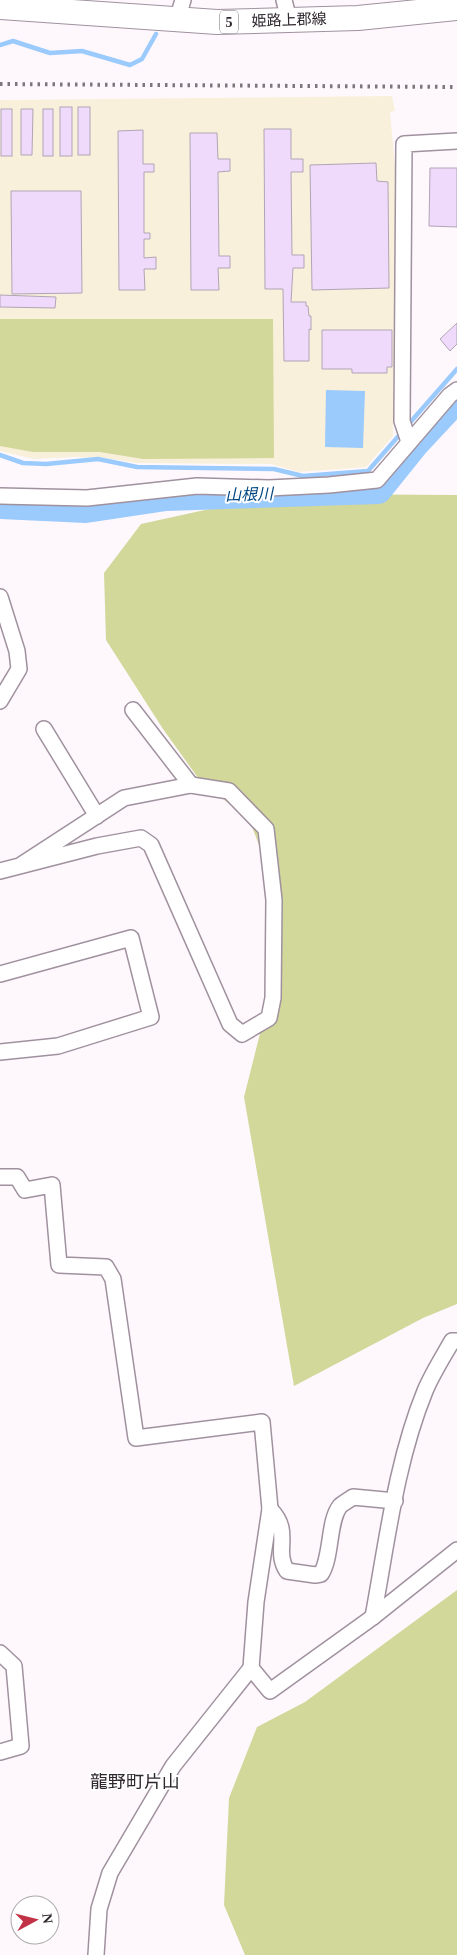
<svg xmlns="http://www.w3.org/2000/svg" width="457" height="1955" viewBox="0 0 457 1955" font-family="'Times New Roman','Noto Sans JP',serif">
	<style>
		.education { fill: #f8f0da }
		.green { fill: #d2d79a }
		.water { fill: #9bcafd }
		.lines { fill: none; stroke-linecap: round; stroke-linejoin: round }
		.stream { stroke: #9bcafd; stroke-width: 4.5 }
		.river { stroke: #9bcafd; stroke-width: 28 }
		.building { fill: #f0dafc; stroke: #b0a5b5 }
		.minor-casing { stroke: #a0919e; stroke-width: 18 }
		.primary-casing { stroke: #a0919e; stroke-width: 26 }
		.minor { stroke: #fff; stroke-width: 15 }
		.primary { stroke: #fff; stroke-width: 24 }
		.rail { stroke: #7d777d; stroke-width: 4; stroke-dasharray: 2.5 5; stroke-linecap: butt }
		.labels { text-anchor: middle; stroke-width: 4; stroke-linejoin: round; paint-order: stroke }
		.shield { fill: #fff; stroke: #6d686d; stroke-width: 1 }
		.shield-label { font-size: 14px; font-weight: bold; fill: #2e282e }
		.street-label { font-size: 15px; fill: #2e282e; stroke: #fff }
		.water-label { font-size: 16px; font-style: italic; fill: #004782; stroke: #fff }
		.quarter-label { font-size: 18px; fill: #2e282e; stroke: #fff }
	</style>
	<rect width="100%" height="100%" fill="#fef8fd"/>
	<polygon class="education" points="392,96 395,111 390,112 396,177 393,436 366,467 299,472 271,464 137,463 104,458 74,457 34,459 0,451 0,100"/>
	<g class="green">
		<polygon points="0,319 273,319 274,458 143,459 100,452 33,452 0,446"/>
		<polygon points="304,494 457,495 457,1304 423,1318 294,1386 244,1097 274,978 279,897 249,819 201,782 163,729 106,640 104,573 141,524 264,497"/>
		<polygon points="457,1590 457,1955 245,1955 224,1905 229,1798 257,1727 305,1702"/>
	</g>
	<polygon class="water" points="326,390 365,391 363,448 325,447"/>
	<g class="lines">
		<g class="stream">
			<polyline points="0,45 13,41 50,53 82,51 130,65 142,59 156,34"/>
			<polyline points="407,426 457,369"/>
			<polyline points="0,455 23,463 46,464 98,459 137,467 274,469 303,476 368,471 402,432"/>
		</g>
		<polyline class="river" points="0,505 86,509 166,497 378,490 415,444 457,399"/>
	</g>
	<g class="building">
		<rect x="60" y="107" width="12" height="49"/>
		<rect x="78" y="107" width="12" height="48"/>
		<rect x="1" y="109" width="11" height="47"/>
		<polygon points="21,109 33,109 32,155 21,155"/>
		<rect x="43" y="109" width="10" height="47"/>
		<polygon points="264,129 291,129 291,159 303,159 303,172 291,172 292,255 304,255 304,268 293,268 291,302 306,302 306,306 308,306 309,316 311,316 311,330 309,329 309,361 284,361 283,289 265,289"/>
		<polygon points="143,130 143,164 154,164 154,172 144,172 144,233 150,233 150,239 144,239 144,258 156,257 156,269 144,269 145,290 119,290 118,131"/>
		<polygon points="190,133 217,133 218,159 230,159 230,171 218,172 219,256 230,256 230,268 218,268 219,290 191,290"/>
		<polygon points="376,163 377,181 388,182 389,288 312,290 310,165"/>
		<polygon points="430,168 457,168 457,227 429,226"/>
		<polygon points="11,191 81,191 82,293 12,294"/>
		<polygon points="0,295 56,297 55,308 0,307"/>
		<polygon points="457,323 457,344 450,351 440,339"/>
		<polygon points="322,330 392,330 392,367 387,367 387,373 352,373 352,369 322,369"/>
	</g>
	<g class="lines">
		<g class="minor-casing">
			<g id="minor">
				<polyline points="284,0 289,20"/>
				<polyline points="177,20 183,0"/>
				<polyline points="409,442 402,421 404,144 457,141"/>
				<polyline points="0,496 87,498 197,486 269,488 329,485 377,480 450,395 457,390"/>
				<polyline points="0,597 17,651 19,669 0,701"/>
				<polyline points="133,710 191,785"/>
				<polyline points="44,729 97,816"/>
				<polyline points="0,871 97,846 141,838 151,845 230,1024 242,1034 269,1018 273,998 274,900 266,829 229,791 191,785 124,798 21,865"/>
				<polyline points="0,974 131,938 151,1017 58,1046 0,1052"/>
				<polyline points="0,1177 17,1177 25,1190 52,1185 59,1265 106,1267 113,1279 136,1438 262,1422 270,1509 256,1602 251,1668 173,1766 110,1873 99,1909 96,1955"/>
				<path d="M457,1341H452C443,1357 432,1374 425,1391C396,1462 387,1542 373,1617L457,1550"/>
				<path d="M270,1509C293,1532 273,1550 287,1571L315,1575L321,1574C332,1557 328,1521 340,1506C343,1503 349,1500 353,1497L395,1501"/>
				<polyline points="0,1653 14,1666 21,1746 0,1752"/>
				<polyline points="251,1668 270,1691 373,1617"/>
			</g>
		</g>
		<g class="primary-casing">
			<polyline id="primary" points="0,7 217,22 358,18 457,8"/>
		</g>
		<use href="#minor" class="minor"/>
		<use href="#primary" class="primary"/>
		<polyline class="rail" points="0,84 457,87"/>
	</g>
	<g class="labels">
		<rect class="shield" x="220" y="10.5" width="18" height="23" rx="4"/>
		<g class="shield-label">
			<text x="229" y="27">5</text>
		</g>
		<g class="street-label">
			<text transform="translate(289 20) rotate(-2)" y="5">姫路上郡線</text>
		</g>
		<g class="water-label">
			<text transform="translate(249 494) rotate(-2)" y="6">山根川</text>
		</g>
		<g class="quarter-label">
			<text x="135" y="1788">龍野町片山</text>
		</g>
	</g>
	<g transform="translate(35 1920) rotate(83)"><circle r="24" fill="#ffffff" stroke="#aba9ab"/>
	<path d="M0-4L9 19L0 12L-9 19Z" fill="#c23247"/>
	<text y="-8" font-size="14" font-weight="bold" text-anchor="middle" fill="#2e282e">N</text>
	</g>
</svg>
